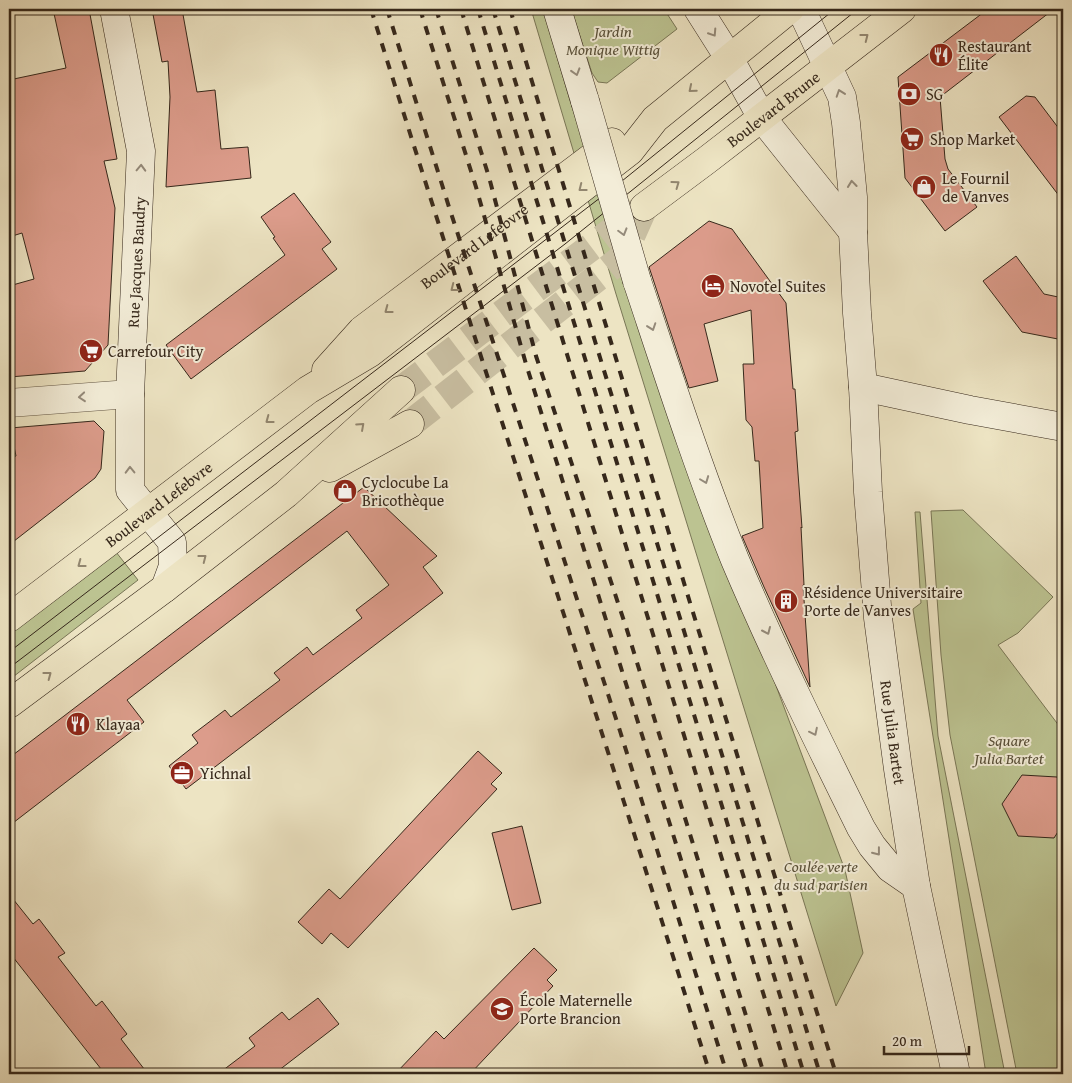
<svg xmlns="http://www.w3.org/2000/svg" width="1072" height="1083" viewBox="0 0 1072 1083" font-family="'Gentium Book Plus',serif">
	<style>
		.green { fill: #bcc391; stroke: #797656 }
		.building { fill: #dc9c8b; stroke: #36281b }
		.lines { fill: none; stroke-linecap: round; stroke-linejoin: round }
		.primary-tunnel { stroke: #c8bea1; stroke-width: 28; stroke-dasharray: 28 14; stroke-linecap: butt }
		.street-casing { stroke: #645745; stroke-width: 29 }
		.secondary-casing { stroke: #36281b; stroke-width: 29 }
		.primary-casing { stroke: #36281b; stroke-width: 29 }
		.street { stroke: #f3edd8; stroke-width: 28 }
		.secondary { stroke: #f3edd8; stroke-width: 28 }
		.primary { stroke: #ede4c3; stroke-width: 28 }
		.tram { stroke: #36281b; stroke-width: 1 }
		.rail { stroke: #36281b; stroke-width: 4; stroke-dasharray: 9 9; stroke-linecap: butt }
		.secondary-bridge-casing { stroke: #36281b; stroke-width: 29; stroke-linecap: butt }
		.secondary-bridge { stroke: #f3edd8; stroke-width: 28 }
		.oneway { stroke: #948a7a }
		.oneway2 { stroke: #92866f }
		.labels { text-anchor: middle; stroke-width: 4; stroke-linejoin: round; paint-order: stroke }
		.park-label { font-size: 16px; font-style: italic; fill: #584f38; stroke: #f3edd8 }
		.poi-label { font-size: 16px; fill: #36281b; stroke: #f3edd8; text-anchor: start }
		.street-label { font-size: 16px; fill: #36281b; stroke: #f3edd8 }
	</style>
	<rect width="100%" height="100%" fill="#ede4c3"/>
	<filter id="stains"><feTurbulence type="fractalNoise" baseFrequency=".004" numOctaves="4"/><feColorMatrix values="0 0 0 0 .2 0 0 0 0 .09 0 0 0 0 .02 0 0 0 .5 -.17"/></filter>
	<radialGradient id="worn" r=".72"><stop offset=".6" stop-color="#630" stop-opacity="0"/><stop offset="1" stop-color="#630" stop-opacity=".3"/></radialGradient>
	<g class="green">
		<polygon points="531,9 543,9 571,104 663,384 845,870 863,953 836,1006 616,294"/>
		<polygon points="571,9 664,9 677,29 607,83 598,82 592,73"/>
		<polygon points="963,510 1053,597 1018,633 998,645 1063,731 1063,1074 1017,1074 950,735 941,655 931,511"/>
		<polygon points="915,512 920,512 938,736 1005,1074 986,1074 913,609 921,603"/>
		<polygon points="116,552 138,580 9,680 9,635"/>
	</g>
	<g class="building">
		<polygon points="53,9 89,9 117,159 104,161 115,208 108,345 85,371 9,377 9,286 34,279 22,233 9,237 9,80 66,68"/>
		<polygon points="152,9 182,9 197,92 215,90 221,149 248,147 251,178 166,187 170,97 168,61 162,62"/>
		<polygon points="988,9 1054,9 940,97 945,159 948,169 977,207 945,231 905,178 898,77"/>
		<polygon points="1026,96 1035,97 1063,134 1063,201 999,117"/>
		<polygon points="294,193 331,242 322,249 337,269 191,379 166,345 285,255 273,238 275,237 261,217"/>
		<polygon points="709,221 732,229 786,303 793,389 795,389 798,431 795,432 802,528 801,527 804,585 803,585 810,687 764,587 742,536 763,528 759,461 755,461 752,427 746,420 743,364 754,364 751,310 704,324 718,381 689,388 649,267"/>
		<polygon points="1016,256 1044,294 1063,298 1063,340 1022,332 983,281"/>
		<polygon points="94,421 104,431 101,469 95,478 9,545 9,458 16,456 10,428"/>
		<polygon points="364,487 437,556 423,567 443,593 186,789 169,766 198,743 192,735 225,710 231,717 280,680 274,673 307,647 313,655 362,618 356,610 389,585 347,531 127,700 144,722 9,826 9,758"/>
		<polygon points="478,751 502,773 491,784 497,789 348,948 331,933 322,944 298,922 329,889 340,899"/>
		<polygon points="1022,775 1057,777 1063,788 1063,824 1054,838 1018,836 1002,804"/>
		<polygon points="522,826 541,903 512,910 492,833"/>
		<polygon points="9,894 33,924 39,919 65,953 58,957 96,1006 102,1001 127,1034 121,1039 148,1074 105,1074 9,952"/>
		<polygon points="534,948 557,970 547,980 553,986 470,1074 395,1074 436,1031 444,1039"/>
		<polygon points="318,998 339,1024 274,1074 218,1074 255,1046 249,1038 282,1012 289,1020"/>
	</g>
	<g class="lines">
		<g class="primary-tunnel">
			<polyline points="401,390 639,211"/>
			<polyline points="410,424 621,259 644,207"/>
		</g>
		<g class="street-casing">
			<polyline id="street" points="9,403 130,394"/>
		</g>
		<g class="secondary-casing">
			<g id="secondary">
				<polyline points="114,9 141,151 130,394 130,490 172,542 173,566 165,588"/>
				<polyline points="557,9 585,101"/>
				<polyline points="698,9 729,58 762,118 853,232"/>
				<path id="s1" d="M801,9L842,97L846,123L853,197V232L857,313L863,387L868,492L878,618L898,769L916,886L956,1074"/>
				<path d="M637,281C668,374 698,468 735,560C773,650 817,739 861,828L872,846L890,868L916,886"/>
				<polyline points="863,387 970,410 1063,427"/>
			</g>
		</g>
		<g class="primary-casing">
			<g id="primary">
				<path id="s2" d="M644,207L707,160L902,9"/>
				<path id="s3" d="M326,370L362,330L612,142"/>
				<polyline points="330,468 410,424"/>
				<path id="s4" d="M9,618L308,390L370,353L630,151L655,119L790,9"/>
				<polyline points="9,704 165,588 286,494 401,390"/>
			</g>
		</g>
		<use href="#street" class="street"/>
		<use href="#secondary" class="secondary"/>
		<use href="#primary" class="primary"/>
		<g class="tram">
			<polyline points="9,652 622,181 835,9"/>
			<polyline points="9,668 565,244 858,9"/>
		</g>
		<g class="rail">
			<path d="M371,9C482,365 599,719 710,1074"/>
			<polyline points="387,9 449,207 620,731 727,1074"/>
			<polyline points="420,9 476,187 526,364 748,1074"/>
			<polyline points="436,9 489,177 536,356 627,630 764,1074"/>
			<polyline points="461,9 788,1074"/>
			<polyline points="478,9 804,1074"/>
			<polyline points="493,9 820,1074"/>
			<polyline points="510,9 691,606 836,1074"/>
		</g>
		<g class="secondary-bridge-casing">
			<polyline id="secondary-bridge" points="585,101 637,281"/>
		</g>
		<use href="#secondary-bridge" class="secondary-bridge"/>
	</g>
	<defs><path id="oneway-chevron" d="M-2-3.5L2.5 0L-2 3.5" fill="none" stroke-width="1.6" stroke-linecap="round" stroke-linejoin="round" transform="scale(1.25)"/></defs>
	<g class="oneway">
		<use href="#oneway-chevron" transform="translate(713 33) rotate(57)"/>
		<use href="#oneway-chevron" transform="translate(576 72) rotate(73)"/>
		<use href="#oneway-chevron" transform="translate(840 93) rotate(-109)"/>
		<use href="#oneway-chevron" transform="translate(141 168) rotate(-88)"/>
		<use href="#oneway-chevron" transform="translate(852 184) rotate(-96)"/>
		<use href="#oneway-chevron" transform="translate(623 232) rotate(74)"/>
		<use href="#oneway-chevron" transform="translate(652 327) rotate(71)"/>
		<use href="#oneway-chevron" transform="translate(82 397) rotate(175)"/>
		<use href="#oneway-chevron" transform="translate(130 470) rotate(-91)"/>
		<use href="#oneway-chevron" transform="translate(705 480) rotate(69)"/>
		<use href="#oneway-chevron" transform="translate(767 631) rotate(66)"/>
		<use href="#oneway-chevron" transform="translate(814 732) rotate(64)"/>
		<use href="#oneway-chevron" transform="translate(877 852) rotate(52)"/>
	</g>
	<g class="oneway2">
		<use href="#oneway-chevron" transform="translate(865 37) rotate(-38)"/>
		<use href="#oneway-chevron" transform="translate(692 89) rotate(140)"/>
		<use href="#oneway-chevron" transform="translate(676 184) rotate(-36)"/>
		<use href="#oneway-chevron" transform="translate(582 188) rotate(142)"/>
		<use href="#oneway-chevron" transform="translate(454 288) rotate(142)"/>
		<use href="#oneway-chevron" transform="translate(388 310) rotate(143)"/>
		<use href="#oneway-chevron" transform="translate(269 420) rotate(143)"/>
		<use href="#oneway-chevron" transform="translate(361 426) rotate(-42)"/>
		<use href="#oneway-chevron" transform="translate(203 558) rotate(-38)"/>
		<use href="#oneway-chevron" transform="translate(81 564) rotate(143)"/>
		<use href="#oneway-chevron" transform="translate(48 675) rotate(-37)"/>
	</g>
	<defs>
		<g id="restaurant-disc" transform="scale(1.25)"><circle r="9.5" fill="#8f2418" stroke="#f3edd8"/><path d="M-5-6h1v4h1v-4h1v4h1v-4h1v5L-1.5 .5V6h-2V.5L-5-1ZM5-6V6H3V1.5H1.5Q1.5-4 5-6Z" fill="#fff"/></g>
		<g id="bank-disc" transform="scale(1.25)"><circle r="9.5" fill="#8f2418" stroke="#f3edd8"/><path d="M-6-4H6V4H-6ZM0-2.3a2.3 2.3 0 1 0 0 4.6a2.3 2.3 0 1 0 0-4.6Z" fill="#fff"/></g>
		<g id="supermarket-disc" transform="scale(1.25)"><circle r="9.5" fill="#8f2418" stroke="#f3edd8"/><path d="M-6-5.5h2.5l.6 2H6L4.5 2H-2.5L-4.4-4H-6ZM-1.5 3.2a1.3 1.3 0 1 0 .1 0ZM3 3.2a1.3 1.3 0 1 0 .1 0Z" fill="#fff"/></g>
		<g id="shop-disc" transform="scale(1.25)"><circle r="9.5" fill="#8f2418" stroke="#f3edd8"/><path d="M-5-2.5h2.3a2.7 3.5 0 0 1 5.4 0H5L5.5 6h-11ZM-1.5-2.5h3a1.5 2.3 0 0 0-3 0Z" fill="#fff"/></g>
		<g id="hotel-disc" transform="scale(1.25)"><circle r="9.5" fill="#8f2418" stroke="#f3edd8"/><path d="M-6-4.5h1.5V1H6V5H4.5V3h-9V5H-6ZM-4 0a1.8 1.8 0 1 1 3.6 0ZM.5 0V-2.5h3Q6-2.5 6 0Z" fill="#fff"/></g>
		<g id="building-disc" transform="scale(1.25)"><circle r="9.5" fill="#8f2418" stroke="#f3edd8"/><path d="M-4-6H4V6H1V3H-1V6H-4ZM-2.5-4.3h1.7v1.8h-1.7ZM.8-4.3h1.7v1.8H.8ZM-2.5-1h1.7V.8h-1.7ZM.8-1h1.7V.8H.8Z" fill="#fff"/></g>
		<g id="office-disc" transform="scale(1.25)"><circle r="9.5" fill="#8f2418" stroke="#f3edd8"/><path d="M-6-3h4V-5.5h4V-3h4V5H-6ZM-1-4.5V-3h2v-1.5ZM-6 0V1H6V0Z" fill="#fff"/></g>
		<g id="school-disc" transform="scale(1.25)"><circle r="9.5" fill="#8f2418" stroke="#f3edd8"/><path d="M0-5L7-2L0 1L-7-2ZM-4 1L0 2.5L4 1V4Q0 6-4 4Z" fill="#fff"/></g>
	</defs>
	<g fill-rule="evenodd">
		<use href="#restaurant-disc" x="941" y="55"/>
		<use href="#bank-disc" x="909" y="94"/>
		<use href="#supermarket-disc" x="912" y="139"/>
		<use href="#shop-disc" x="924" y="187"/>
		<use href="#hotel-disc" x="713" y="286"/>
		<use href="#supermarket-disc" x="91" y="351"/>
		<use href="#shop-disc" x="345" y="491"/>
		<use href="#building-disc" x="786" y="601"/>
		<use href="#restaurant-disc" x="78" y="724"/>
		<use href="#office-disc" x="182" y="773"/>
		<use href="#school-disc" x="502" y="1009"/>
	</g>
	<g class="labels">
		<g class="park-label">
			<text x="613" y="37">Jardin<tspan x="613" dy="18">Monique Wittig</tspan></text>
			<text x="1009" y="746">Square<tspan x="1009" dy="18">Julia Bartet</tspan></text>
			<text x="821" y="872">Coulée verte<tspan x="821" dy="18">du sud parisien</tspan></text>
		</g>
		<g class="poi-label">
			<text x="958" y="52">Restaurant<tspan x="958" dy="18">Élite</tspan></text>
			<text x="926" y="100">SG</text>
			<text x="930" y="145">Shop Market</text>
			<text x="942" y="184">Le Fournil<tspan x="942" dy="18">de Vanves</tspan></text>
			<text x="730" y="292">Novotel Suites</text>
			<text x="108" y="357">Carrefour City</text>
			<text x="362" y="488">Cyclocube La<tspan x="362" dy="18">Bricothèque</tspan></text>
			<text x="804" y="598">Résidence Universitaire<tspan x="804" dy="18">Porte de Vanves</tspan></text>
			<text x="96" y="730">Klayaa</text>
			<text x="200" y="779">Yichnal</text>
			<text x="520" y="1006">École Maternelle<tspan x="520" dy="18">Porte Brancion</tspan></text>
		</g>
		<g class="street-label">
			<text dy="6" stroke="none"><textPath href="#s2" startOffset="162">Boulevard Brune</textPath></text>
			<text dy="6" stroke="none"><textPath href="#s3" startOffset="194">Boulevard Lefebvre</textPath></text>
			<text transform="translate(136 262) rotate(-87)" y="6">Rue Jacques Baudry</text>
			<text dy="6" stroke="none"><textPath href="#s4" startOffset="188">Boulevard Lefebvre</textPath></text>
			<text dy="6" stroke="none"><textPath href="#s1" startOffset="735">Rue Julia Bartet</textPath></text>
		</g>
	</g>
	<rect width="1072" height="1083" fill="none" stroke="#ede4c3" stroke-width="30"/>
	<rect x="10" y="10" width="1052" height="1063" fill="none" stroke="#36281b" stroke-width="2.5"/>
	<rect x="15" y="15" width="1042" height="1053" fill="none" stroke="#36281b"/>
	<path d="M884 1046v8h85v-8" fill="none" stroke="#36281b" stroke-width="2.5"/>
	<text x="892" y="1046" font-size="15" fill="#36281b" stroke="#f3edd8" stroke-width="4" paint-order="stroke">20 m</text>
	<rect width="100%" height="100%" filter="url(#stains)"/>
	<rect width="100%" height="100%" fill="url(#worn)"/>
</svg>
